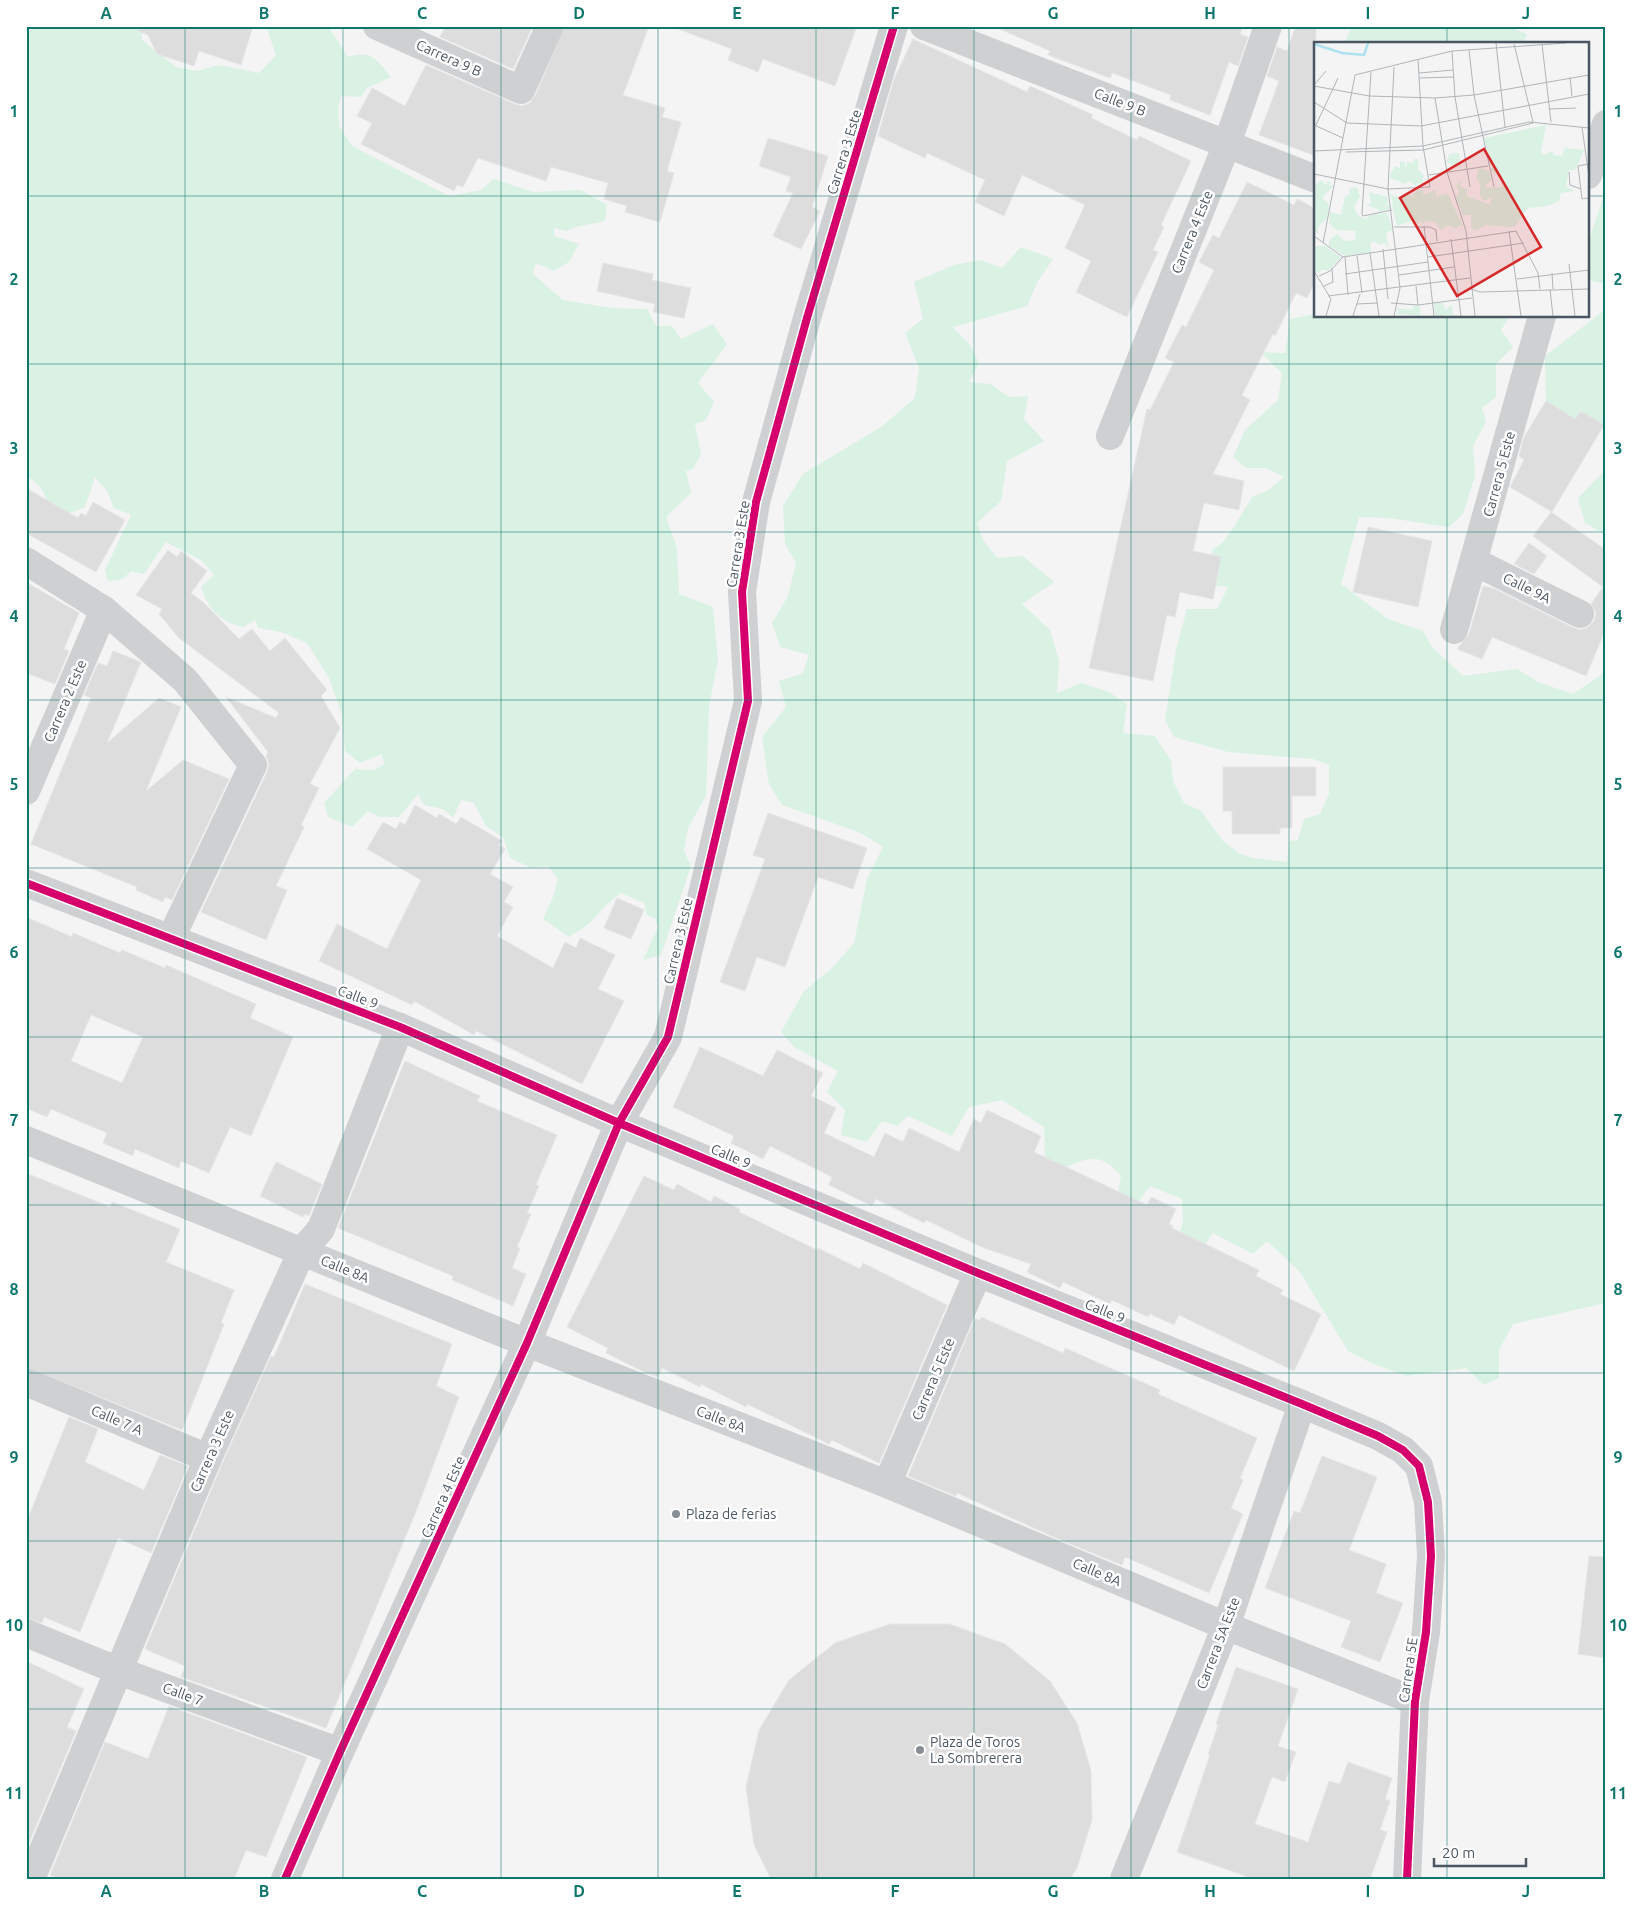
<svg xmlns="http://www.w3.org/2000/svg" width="1632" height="1905" viewBox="0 0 1632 1905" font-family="Ubuntu,sans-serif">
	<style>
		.green { fill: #d9f2e3 }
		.building { fill: #ddddde; stroke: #e5e6e7; fill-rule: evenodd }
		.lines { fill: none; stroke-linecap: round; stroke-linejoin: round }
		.minor { stroke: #ced0d2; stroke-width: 28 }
		.cycleway-casing { stroke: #fff; stroke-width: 11 }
		.cycleway { stroke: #d6006c; stroke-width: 8 }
		.grid { fill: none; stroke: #0f766e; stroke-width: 1; stroke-opacity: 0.55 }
		.poi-dot { fill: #868d94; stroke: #fff; stroke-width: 2 }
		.labels { text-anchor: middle; stroke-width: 5; stroke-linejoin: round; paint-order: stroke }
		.street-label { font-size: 14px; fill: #4a5661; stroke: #fff }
		.poi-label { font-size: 14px; fill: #4a5661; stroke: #fff; text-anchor: start }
		.inset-river { fill: none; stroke: #aee2f0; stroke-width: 2.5 }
		.inset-road { fill: none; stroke: #b0b5b9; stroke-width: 1 }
		.view { fill: #d62828; fill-opacity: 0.15; stroke: #d62828; stroke-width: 2.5 }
		.inset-edge { fill: none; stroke: #4a5661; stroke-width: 2.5 }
		.neatline { fill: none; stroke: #0f766e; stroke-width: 2 }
		.grid-label { font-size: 16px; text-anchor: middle; font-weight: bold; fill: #0f766e }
	</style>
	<rect width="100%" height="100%" fill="#f4f4f4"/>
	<g class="green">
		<path d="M26,26H142V40L176,67L196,71L220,65L259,73L276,55L267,29L271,26H328L348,57C372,50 376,59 391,77L367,88L361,97L341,96L338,109L339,126L352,146L449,196L481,190L494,179L533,192L581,190L607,205L605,221L576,227L566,231L554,228V236L579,244L569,262L554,271L536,263L533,274L563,300L612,308L647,309L656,326H672L681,339L713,324L727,344L698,383L714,402L706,420L695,424L701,454L693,469L686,471L691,493L666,517L677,548L679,594L713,607L718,661L709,706L706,796L688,828L684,851L691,866L661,955L643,960L658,927L655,918L647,915L644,903L621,893L607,904L589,924L569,937L543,919L553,897L558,879L548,866L532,868L510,858L503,837L486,826L474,803L461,800L453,818C450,816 447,811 444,810C430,803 425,812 418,794L399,817H380L368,811L352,827L328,817L324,803L355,769L374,770L384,764L382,754L360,763L345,751L342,715L329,678L307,643L281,632L258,628L255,620L243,627C221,623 207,608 201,587L214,575L201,560L166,542L144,574L131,571L123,579L108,581L105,570L131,515L114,508L107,491L95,477L85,507L61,517C41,502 51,490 26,476Z"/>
		<polygon points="1352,26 1506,26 1527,34 1523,44 1344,44"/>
		<polygon points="1606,188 1606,284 1588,280 1588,244"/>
		<path d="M1021,247L1053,259L1038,281L1027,306L953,327L970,345L979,363L969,382L991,384L1009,397L1028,396L1024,419L1044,441L1007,461L1001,501L977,523L983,540L997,558L1023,556L1054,582L1022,604L1050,630L1059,661L1057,693L1081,683L1109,692L1127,704L1123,733L1155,736L1171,761L1173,781L1184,803L1201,811L1223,841L1240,854L1253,858L1287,862L1289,841L1298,840L1304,819L1320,814L1329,794V765L1313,759L1228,752L1174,737L1165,720L1176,649L1187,609H1217L1228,587L1215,585L1212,550L1222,543L1232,530L1252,497L1267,491L1284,477L1265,468H1246L1233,457L1245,430L1278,400L1282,373L1260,352L1285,353L1290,319L1315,314L1316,310V316H1510L1501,330L1513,347L1496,364V397L1482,408L1486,422L1473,446L1475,476L1463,514L1449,527L1389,518L1359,517L1341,584L1388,619L1423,631L1432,647L1463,676L1517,669L1538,682L1573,694L1601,675L1606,667V1303L1513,1324L1499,1350V1378L1484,1385L1466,1368L1407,1376L1373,1364L1348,1351L1300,1272L1267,1241L1253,1254L1213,1233L1201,1250L1177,1244L1183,1221L1182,1199L1150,1186L1127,1218L1115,1208L1121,1176C1098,1148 1083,1160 1056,1172L1045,1157L1044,1127L1002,1100L969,1107L952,1136L908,1116L897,1126L882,1121L867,1142L841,1135L845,1110L827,1092L838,1071L794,1047L781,1032L804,991L831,969L854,943L867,879L883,847L861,833L782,805L769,784L762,737L786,707L779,681L803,673L809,655L780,647L772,623L788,596L796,563L785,544L783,506L803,474L881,427L915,398L919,368L905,333L923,319L914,282L954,265L981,260L1002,268Z"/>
		<polygon points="1606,309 1606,431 1604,425 1581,411 1575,419 1546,401 1545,356"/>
		<polygon points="1606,469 1606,535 1585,523 1578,498"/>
	</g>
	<g class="building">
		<polygon points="139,26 253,26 241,65 199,51 194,66 157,54 148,35 138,31"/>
		<polygon points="446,26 533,26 513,69 440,37"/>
		<polygon points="565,26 649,26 623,95 665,108 662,117 681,122 667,171 674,173 660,222 625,212 627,206 604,199 608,183 551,167 546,181 478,158 463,187 457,185 454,191 361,144 372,123 357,116 372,88 405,106 426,65 515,104 522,106 530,103 535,96"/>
		<polygon points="678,26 857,26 835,86 763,59 758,72 728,60 732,49 678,29"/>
		<polygon points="993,26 1243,26 1240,34 1248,37 1238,66 1229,62 1210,115 1170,100 1171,95 1112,73 1110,78 1048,55 1050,51"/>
		<polygon points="1296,26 1316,26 1316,156 1259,135 1279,81 1267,76 1277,47 1287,51"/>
		<polygon points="913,39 1027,92 1030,86 1093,115 1091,118 1137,140 1139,136 1191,161 1161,225 1164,227 1153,250 1158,252 1127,317 1076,292 1091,261 1065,248 1085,205 1022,175 1004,216 975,202 985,180 927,153 925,158 878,136 894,79"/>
		<polygon points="768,138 828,156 812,207 820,211 801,249 773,236 793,193 786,191 791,177 759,166"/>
		<polygon points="1247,182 1294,205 1297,199 1316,209 1316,280 1307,298 1296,293 1275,336 1273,334 1242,395 1250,400 1213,474 1244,481 1239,510 1204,503 1193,551 1221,557 1213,599 1180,592 1175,617 1167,615 1153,681 1089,668 1147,409 1150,410 1174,362 1165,358 1182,325 1186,327 1214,270 1199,262 1213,235 1219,238"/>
		<polygon points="603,263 653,274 652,280 691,288 684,318 653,312 655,304 597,291"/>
		<polygon points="1546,401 1575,419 1581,411 1604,425 1552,512 1510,487 1524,460 1519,456 1524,437"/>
		<polygon points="26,488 78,518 81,513 86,516 93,502 125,520 96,572 26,533"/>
		<polygon points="1551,512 1606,550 1606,628 1586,676 1492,637 1482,659 1457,649 1469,634 1483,586 1495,589 1574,628 1581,630 1588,627 1594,621 1596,613 1591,604 1603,587 1533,536"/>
		<polygon points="1368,527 1432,541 1418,607 1353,592"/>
		<polygon points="1529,543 1547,556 1534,574 1514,564"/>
		<polygon points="168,550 177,557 181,551 207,571 191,593 204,603 239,639 252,629 270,651 285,638 327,690 321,696 340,728 310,784 319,788 301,825 304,827 276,886 287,890 266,940 201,912 267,772 269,764 266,756 268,752 226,697 276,718 279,713 179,638 159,614 162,609 136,595"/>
		<polygon points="26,582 79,613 64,649 69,651 55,684 26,673"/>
		<polygon points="113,651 141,662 107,743 159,698 181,707 146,791 183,760 229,779 172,900 165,897 163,902 136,890 137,887 31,844 91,698 84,695 98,663 107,666"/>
		<polygon points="1223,767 1316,767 1316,796 1292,796 1292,828 1280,828 1280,834 1232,834 1232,811 1223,811"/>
		<polygon points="415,805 437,818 439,814 456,824 461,817 502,841 499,845 505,849 490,874 513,887 504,902 513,907 497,936 553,968 565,942 576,948 580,938 615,955 598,989 624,1001 582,1084 476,1031 474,1035 414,1001 412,1005 319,961 337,924 387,949 421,880 367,849 383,822 396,829 400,822 405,825"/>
		<polygon points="768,813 867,848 853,889 818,877 785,967 757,957 745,991 720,982 765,859 753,855"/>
		<polygon points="617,898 644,910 631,939 604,928"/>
		<path d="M26,917L72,937L73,933L120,953L122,950L165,968L166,965L256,1004L250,1018L293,1037L251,1136L230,1127L209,1173L181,1161L179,1168L135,1149L133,1156L103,1143L107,1133L51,1109L47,1117L26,1108ZM91,1015L143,1037L122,1083L71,1061Z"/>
		<polygon points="700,1047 763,1076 777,1050 823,1073 811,1096 836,1108 824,1133 874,1157 885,1133 903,1142 909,1128 959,1152 974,1119 981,1123 987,1110 1041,1136 1034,1152 1147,1205 1151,1197 1176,1209 1169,1224 1173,1226 1172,1228 1259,1270 1256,1276 1283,1290 1280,1294 1321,1314 1294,1371 1179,1315 1174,1325 1150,1314 1148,1317 1112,1300 1110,1304 1063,1282 1060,1288 1027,1272 1031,1264 984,1248 926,1220 924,1223 876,1199 872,1206 829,1185 832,1177 770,1146 763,1159 731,1143 734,1136 673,1107"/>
		<polygon points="405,1061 480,1096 477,1101 557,1135 536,1185 539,1186 527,1213 531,1214 517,1247 520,1248 512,1268 526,1274 513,1306 452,1280 453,1276 338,1228"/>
		<polygon points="276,1162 322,1184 309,1216 305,1214 303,1217 260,1196"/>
		<polygon points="26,1173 110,1207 112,1202 180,1229 166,1262 234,1290 221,1323 224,1324 182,1430 26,1367"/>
		<polygon points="644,1176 674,1190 677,1184 711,1202 714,1196 740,1209 739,1212 817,1250 818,1248 860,1269 863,1263 947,1305 879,1463 832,1440 829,1444 747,1404 746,1407 701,1384 700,1387 662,1368 658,1377 646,1373 606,1353 608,1348 567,1327"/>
		<polygon points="305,1284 452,1344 436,1386 459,1397 415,1514 326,1728 181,1677 185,1666 145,1649 222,1464 271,1356 274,1357"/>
		<polygon points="981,1317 1063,1353 1065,1348 1160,1390 1158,1394 1257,1438 1240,1478 1243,1480 1231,1508 1243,1514 1209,1593 1125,1557 1122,1565 1058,1539 957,1493 956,1496 908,1476 975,1318 980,1321"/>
		<polygon points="69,1417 98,1429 85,1462 144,1490 160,1455 188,1466 151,1553 118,1538 80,1632 44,1617 42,1623 26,1618 26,1523"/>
		<polygon points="1322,1456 1377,1477 1349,1550 1386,1564 1376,1593 1403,1603 1380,1662 1341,1647 1351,1621 1265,1588 1294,1511 1300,1513"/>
		<polygon points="1589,1556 1606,1557 1606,1658 1578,1654"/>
		<polygon points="890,1624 949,1624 1005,1644 1050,1681 1077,1723 1091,1771 1092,1820 1077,1868 1070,1879 771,1879 754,1845 746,1787 759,1730 789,1680 835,1643"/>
		<polygon points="26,1661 84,1689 67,1727 76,1731 26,1850"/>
		<polygon points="1236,1667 1298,1689 1278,1746 1296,1752 1285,1782 1272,1777 1255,1824 1308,1842 1329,1781 1340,1784 1348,1762 1392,1778 1385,1799 1390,1801 1380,1830 1387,1832 1370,1879 1254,1879 1177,1852 1210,1755 1208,1755 1218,1725 1216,1724"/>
		<polygon points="169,1706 307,1757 266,1857 246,1850 234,1879 59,1879 50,1875 105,1742 148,1759"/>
	</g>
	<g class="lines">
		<g class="minor">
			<polyline points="377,26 521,90 550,26"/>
			<polyline points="924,26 1316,179"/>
			<polyline points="1588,175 1606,124"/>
			<polyline points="1110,436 1227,144 1268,26"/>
			<polyline points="26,561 104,610 185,680 253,765 171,938"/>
			<polyline points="1475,562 1580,614"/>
			<polyline points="1454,630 1542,316"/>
			<polyline points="26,791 104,610"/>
			<polyline points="26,883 400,1027 619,1123 978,1273 1302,1404 1378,1436 1403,1450 1419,1466 1428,1502 1431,1556 1426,1632 1415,1701 1407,1879"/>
			<polyline points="26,1140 527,1343 887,1484 1226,1626 1415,1701"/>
			<polyline points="26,1382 208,1458"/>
			<polyline points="887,1484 978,1273"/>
			<polyline points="26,1633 119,1671 340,1752"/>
			<polyline points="31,1879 208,1458 302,1251 321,1229 400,1027"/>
			<polyline points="285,1879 340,1752 527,1343 619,1123 668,1037 748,701 742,592 756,502 807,318 894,26"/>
			<polyline points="1124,1879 1226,1626 1302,1404"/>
		</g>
		<g class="cycleway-casing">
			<g id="cycleway">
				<polyline points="26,883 400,1027 619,1123 978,1273 1302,1404 1378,1436 1403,1450 1419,1466 1428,1502 1431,1556 1426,1632 1415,1701 1407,1879"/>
				<polyline points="285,1879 340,1752 527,1343 619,1123 668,1037 748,701 742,592 756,502 807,318 894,26"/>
			</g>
		</g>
		<use href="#cycleway" class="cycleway"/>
	</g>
	<path class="grid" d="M185,26V1879M343,26V1879M501,26V1879M658,26V1879M816,26V1879M974,26V1879M1131,26V1879M1289,26V1879M1447,26V44M26,196H1316M1588,196H1606M1447,316V1879M26,364H1606M26,532H1606M26,700H1606M26,868H1606M26,1037H1606M26,1205H1606M26,1373H1606M26,1541H1606M26,1709H1606"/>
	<g class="poi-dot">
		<circle cx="676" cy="1514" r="5"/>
		<circle cx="920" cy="1750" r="5"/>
	</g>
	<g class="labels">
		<g class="street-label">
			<text transform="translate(449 58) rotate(24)" y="5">Carrera 9 B</text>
			<text transform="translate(1120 102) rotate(21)" y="5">Calle 9 B</text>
			<text transform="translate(844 152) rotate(-73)" y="5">Carrera 3 Este</text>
			<text transform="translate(1192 232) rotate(-68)" y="5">Carrera 4 Este</text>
			<text transform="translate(1499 474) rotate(-75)" y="5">Carrera 5 Este</text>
			<text transform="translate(738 544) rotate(-81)" y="5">Carrera 3 Este</text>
			<text transform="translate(1527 588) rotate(26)" y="5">Calle 9A</text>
			<text transform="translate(65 701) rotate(-67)" y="5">Carrera 2 Este</text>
			<text transform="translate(678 941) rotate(-77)" y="5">Carrera 3 Este</text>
			<text transform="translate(358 997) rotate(21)" y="5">Calle 9</text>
			<text transform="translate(731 1156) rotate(23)" y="5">Calle 9</text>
			<text transform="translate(345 1269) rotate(22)" y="5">Calle 8A</text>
			<text transform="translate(1105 1311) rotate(22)" y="5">Calle 9</text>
			<text transform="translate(933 1379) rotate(-67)" y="5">Carrera 5 Este</text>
			<text transform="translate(721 1419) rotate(21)" y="5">Calle 8A</text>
			<text transform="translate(117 1420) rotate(23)" y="5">Calle 7 A</text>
			<text transform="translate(212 1451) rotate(-66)" y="5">Carrera 3 Este</text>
			<text transform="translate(443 1497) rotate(-66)" y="5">Carrera 4 Este</text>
			<text transform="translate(1097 1572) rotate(23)" y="5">Calle 8A</text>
			<text transform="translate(1218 1643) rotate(-69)" y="5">Carrera 5A Este</text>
			<text transform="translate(1408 1670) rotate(-82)" y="5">Carrera 5E</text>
			<text transform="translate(183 1694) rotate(20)" y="5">Calle 7</text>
		</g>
		<g class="poi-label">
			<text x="686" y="1519">Plaza de ferias</text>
			<text x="930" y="1747">Plaza de Toros<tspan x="930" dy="16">La Sombrerera</tspan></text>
		</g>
	</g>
	<g transform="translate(1314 42)">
		<rect width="275" height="275" fill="#f4f4f4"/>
		<path d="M232,83L227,110L230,113L238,109L240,113L248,114L251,106L270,108L262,127L255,129L252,144L260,149L247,151L245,159L234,164L214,166L200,185L171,183L163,189L157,186V173H149L142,156L145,149L142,143L148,138L145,144L153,147V154L176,163L178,156L169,159L166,154V142L162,136L165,126L175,129L177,139L172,142L173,146L188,145L191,138L176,128L181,122L176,123L170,96ZM145,111L147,126L143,121L140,124L132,119L136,112ZM100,117H104V127L110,134L108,142L104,141L102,145L96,139L91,142L76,136L77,130L82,124L86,126V119L91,121L92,128L93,120L100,121ZM7,138L12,143L14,139L17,140L15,143L19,144L8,156L15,162L13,176L4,185V192L0,188V148L3,146L0,144ZM43,145L46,154L40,165L43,172L51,177L57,173L73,171L79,188L72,191L74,204L72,205L71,200L66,203L60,199L56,202L57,210L31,214L15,204V199L23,192L30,199L41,198L42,189L22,188L15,181L16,170L27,173L31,155L36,151L35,146ZM104,147L109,148V153L122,148V154L134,152L149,185L145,183L142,187L134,183L127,188L121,180L111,179L109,182L106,178L105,181L97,179L83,184L78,163L85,164L79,163L76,151L85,156L91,151L98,154ZM55,150L74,155L73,163L68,166L76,163L77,167L64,170V167L50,162H57ZM4,204H11L27,215L15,228H6L7,232L0,228V205ZM120,261H129L131,268L138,263L139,273L146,274H121ZM99,264H106V274L83,272L84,266L99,268Z" fill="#d9f2e3"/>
		<path class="inset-river" d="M0,2L28,11L50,13L54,1"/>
		<path class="inset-road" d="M182,1L191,85M200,2L219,80M228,2L237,80M155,8L160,53L180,145M138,9L141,55L156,145M57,30L48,172L49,174L78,168M105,31L139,28M256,35L258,54M105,36L140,35M0,43L12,29M0,44L55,54L121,56L160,53L275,33M121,56L133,130L152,189L161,274M0,60L33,81L107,84L275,52M236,67L262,66M0,83L29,96M2,83L24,36M268,85L275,135M0,109L109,104L215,80L275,86M32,110L109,108L219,81M274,122L264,124L268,157L275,156M255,130L256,143L267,147M0,132L74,147L116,145L109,104L104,17M115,133L174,124M110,184L120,274M80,185H116L122,188L123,199M195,189L207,274M0,194L29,215L202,189L224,231L226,247M137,197L147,274M9,201L41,33L138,9L252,1M69,207L74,257M56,211L65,274M43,214L48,251M31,215L34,253M114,215L210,201M255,222L261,274M0,229L17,257L12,274M238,231L239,247M31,232L114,220M85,233L140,225M5,234L16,229L29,215M203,237L275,228M10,244L19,240L18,226M102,244L104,263M157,247L166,250L275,247M236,247L239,274M14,254L156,236M77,261L104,263L158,256M43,262L64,261M39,274L46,252M80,274L86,246L74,147L80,25"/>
		<path class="view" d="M170,107L227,205L143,254L86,156Z"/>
		<rect width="275" height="275" class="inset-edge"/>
	</g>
	<rect width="1632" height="1905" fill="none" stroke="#ffffff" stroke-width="55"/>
	<path d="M1434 1858v8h92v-8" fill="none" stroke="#4a5661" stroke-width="2.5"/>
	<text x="1442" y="1858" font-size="15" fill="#4a5661" stroke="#ffffff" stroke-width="4" paint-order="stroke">20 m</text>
	<rect x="28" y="28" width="1576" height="1850" class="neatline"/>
	<g class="grid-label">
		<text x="106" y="19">A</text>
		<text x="264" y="19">B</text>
		<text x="422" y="19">C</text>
		<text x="579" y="19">D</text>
		<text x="737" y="19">E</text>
		<text x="895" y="19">F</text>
		<text x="1053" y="19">G</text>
		<text x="1210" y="19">H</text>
		<text x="1368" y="19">I</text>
		<text x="1526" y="19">J</text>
		<text x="14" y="117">1</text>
		<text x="1618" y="117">1</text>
		<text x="14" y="285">2</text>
		<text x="1618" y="285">2</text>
		<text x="14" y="454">3</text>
		<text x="1618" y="454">3</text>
		<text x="14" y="622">4</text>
		<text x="1618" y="622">4</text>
		<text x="14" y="790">5</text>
		<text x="1618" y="790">5</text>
		<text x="14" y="958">6</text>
		<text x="1618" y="958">6</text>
		<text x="14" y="1126">7</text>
		<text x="1618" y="1126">7</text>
		<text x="14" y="1295">8</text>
		<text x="1618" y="1295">8</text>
		<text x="14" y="1463">9</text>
		<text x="1618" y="1463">9</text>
		<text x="14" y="1631">10</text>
		<text x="1618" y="1631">10</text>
		<text x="14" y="1799">11</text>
		<text x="1618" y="1799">11</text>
		<text x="106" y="1897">A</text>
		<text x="264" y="1897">B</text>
		<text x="422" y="1897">C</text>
		<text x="579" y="1897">D</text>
		<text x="737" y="1897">E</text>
		<text x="895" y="1897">F</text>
		<text x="1053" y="1897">G</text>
		<text x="1210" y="1897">H</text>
		<text x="1368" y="1897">I</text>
		<text x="1526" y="1897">J</text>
	</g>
</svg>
